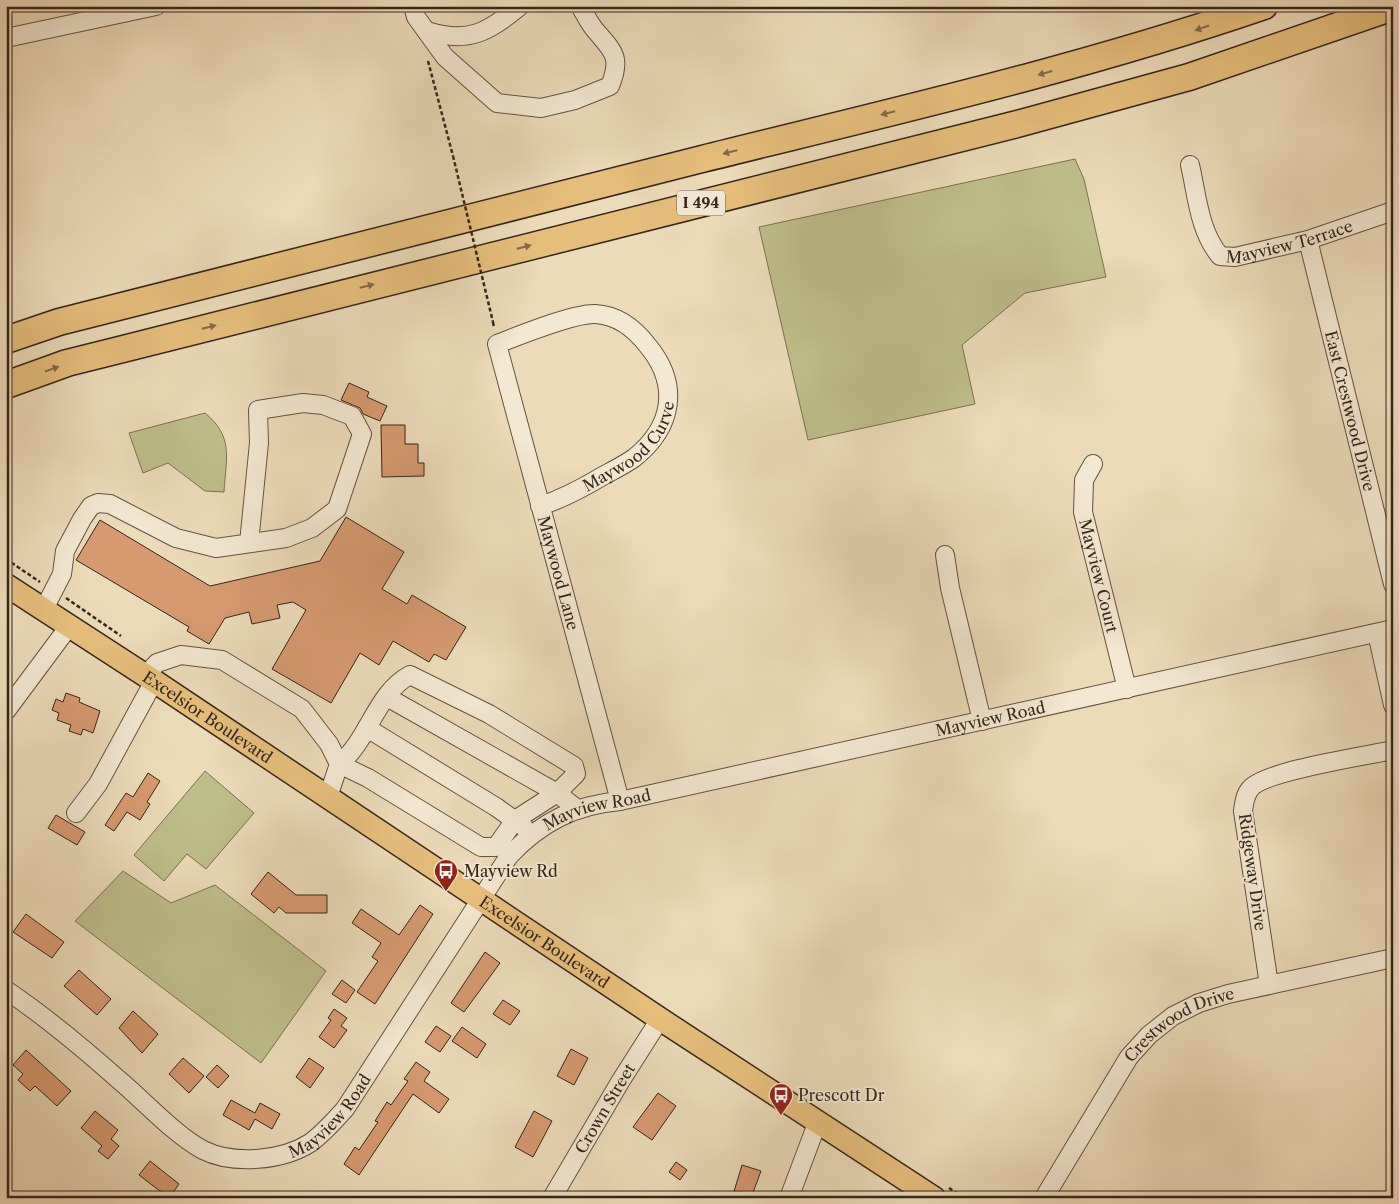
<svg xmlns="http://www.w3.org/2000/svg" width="1399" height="1204" viewBox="0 0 1399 1204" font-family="'Libre Caslon Text',serif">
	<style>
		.green { fill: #bebe8b; stroke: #7a7253 }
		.building { fill: #d79a71; stroke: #36251b }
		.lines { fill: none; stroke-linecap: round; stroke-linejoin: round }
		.minor-casing { stroke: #645242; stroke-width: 20 }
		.major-casing { stroke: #36251b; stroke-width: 25 }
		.highway-casing { stroke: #36251b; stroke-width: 29 }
		.path { stroke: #36251b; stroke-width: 2.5; stroke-dasharray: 4 2.5; stroke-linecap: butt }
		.minor { stroke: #f3e8d2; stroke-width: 18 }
		.major { stroke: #e6be7c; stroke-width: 22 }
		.highway { stroke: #e6be7c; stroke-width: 26 }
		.path-bridge { stroke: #36251b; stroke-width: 2.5; stroke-dasharray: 4 2.5; stroke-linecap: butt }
		.oneway { fill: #856a47 }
		.labels { text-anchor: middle; stroke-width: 4; stroke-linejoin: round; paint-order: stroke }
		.shield { fill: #f3e8d2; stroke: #6f6052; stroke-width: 1 }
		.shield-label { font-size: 15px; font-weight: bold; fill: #36251b }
		.street-label { font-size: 16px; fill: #36251b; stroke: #f3e8d2 }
		.poi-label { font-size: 16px; fill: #36251b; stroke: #f3e8d2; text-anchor: start }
	</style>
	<rect width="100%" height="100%" fill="#ecdbb9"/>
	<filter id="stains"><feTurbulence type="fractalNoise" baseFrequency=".004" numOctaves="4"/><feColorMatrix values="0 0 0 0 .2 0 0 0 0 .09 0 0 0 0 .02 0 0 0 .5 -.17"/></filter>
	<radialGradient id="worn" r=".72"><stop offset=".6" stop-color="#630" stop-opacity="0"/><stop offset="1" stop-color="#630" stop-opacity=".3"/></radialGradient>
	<g class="green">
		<polygon points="1075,159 1084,179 1106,277 1025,293 962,345 975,404 808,440 759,227"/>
		<path d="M205,413C234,437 226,457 224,492L205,491L168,463L143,473L129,433Z"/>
		<polygon points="205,771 254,813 206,869 187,854 164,881 134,855"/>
		<polygon points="123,871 171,903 215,885 326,971 261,1063 75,921"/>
	</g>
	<g class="building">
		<polygon points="349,383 369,392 367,397 387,406 380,421 363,414 360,408 341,400"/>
		<polygon points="381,425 405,425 405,444 418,444 418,463 424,463 424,476 382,477"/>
		<polygon points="346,517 404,552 382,589 407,604 412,595 466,627 446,660 434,654 429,662 393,641 379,665 360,653 331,703 272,669 306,610 293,602 277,605 280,618 252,624 249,612 225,618 209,644 187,631 189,627 76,560 100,520 210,586 320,561"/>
		<polygon points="66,693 80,698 79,702 100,711 93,733 83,729 81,735 69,731 71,725 57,720 59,713 52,710 56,699 63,702"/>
		<polygon points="148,773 160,781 147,802 150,804 140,820 127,812 114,831 105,825 126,793 133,797"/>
		<polygon points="56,815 85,832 77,845 48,828"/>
		<polygon points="268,872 296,895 327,895 327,913 286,913 279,907 274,913 251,894"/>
		<polygon points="420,905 433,914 375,1004 357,992 378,961 372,957 381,943 352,923 361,909 399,935"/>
		<polygon points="26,914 64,942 52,958 13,932"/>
		<polygon points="485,952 500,963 464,1012 451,1003"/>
		<polygon points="79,970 111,999 97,1015 64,986"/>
		<polygon points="342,980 355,990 346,1003 332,994"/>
		<polygon points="503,1000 520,1011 510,1025 493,1014"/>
		<polygon points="334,1009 347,1018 341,1026 347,1030 334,1048 319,1037 331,1020 328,1018"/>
		<polygon points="133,1011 158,1034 142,1053 119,1028"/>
		<polygon points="436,1026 451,1036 440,1052 425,1042"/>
		<polygon points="462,1027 486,1044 477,1058 452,1041"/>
		<polygon points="571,1049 588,1058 574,1085 557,1076"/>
		<polygon points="26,1050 71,1091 57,1106 35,1086 30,1091 18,1080 23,1074 13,1065"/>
		<polygon points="183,1058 204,1076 189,1093 169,1074"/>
		<polygon points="309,1058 324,1068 310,1088 296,1077"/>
		<polygon points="416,1062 430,1072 424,1081 449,1099 439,1113 413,1094 359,1175 344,1164 355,1147 359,1150 378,1122 375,1121 387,1102 391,1105 408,1081 404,1079"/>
		<polygon points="217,1065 229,1076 218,1088 206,1077"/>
		<polygon points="658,1093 676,1106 652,1140 633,1127"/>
		<polygon points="231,1100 255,1113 260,1103 280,1114 272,1129 255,1119 249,1130 223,1115"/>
		<polygon points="95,1111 118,1130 111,1139 119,1146 108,1159 98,1151 102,1146 81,1128"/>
		<polygon points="534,1111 552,1121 533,1157 515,1147"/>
		<polygon points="150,1161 179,1184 169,1198 139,1175"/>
		<polygon points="676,1162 687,1170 680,1180 669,1172"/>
		<polygon points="742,1165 761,1171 751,1198 732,1198"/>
	</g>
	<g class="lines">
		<g class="minor-casing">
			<g id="minor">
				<path d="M413,6L416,17L445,57L497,103L541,108L575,100L610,86C622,57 613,51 595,30C589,23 585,14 580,6"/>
				<path d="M427,31C469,44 488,32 520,6"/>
				<polyline points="6,38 156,6"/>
				<path id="s1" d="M1190,165C1197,195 1199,231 1220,256L1235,257L1308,240L1393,211"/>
				<path id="s2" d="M1308,240L1393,584"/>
				<path id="s3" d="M1093,464L1084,480L1083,512L1127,689"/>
				<path id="s4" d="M540,506C562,499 581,489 601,477C612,471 624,465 634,458C673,427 680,385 648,346C635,329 617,315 595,314C574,313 518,336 497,344L620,801"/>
				<polyline points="945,555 950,588 982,721"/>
				<polyline points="44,609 62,574 65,551 82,519 91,506 98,503 110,504 176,538 216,548 286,538 312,528 337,509 362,434 352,416 323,405 303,403 258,410 259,443 249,543"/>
				<polyline points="1377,633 1393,705"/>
				<polyline points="146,675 157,663 181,655 222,660 302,709 329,744 339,764 328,797"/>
				<path d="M387,697L557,793L515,820L496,847H481L368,778L339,764C369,740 376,693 410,675L489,714L574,766L576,774L557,793L577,809"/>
				<polyline points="6,711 70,625"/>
				<polyline points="367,728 496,807 524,827"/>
				<polyline points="76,813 98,784 154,681"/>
				<path d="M1269,985L1243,811C1244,803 1245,795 1250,789C1263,771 1366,756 1393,750"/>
				<path id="s5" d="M6,990C46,1017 83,1048 119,1080C143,1100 176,1136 203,1150C233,1165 282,1161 310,1143C323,1134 334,1121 345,1109L509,856C541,822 575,805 620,801L1393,629"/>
				<path id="s6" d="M552,1198L620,1082L660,1019"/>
				<polyline points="789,1198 818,1121"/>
				<path id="s7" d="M1044,1198L1129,1057L1149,1035L1173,1016L1199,1003L1228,994L1393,958"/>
			</g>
		</g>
		<g class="major-casing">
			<g id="major">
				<path id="s8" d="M6,585L154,681L660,1019L934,1198"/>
			</g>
		</g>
		<g class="highway-casing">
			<g id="highway">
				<path d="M6,340L59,322C273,267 487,212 702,159C891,112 1080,69 1264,6"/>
				<polyline points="6,385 67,363 123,349 1021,123 1189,77 1393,7"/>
			</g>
		</g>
		<g class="path">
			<polyline points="428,61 453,156"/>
			<polyline points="493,322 494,328"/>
			<polyline points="6,559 40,582"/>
			<polyline points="66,598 121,636"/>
			<polyline points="949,1188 965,1198"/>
		</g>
		<use href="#minor" class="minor"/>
		<use href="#major" class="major"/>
		<use href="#highway" class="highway"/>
		<polyline class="path-bridge" points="453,156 493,322"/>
	</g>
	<defs><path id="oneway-solid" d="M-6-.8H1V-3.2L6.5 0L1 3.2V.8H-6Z" transform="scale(1.25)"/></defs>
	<g class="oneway">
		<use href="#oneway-solid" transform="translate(1202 28) rotate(161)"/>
		<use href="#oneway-solid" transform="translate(1045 73) rotate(164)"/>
		<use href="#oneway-solid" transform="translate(888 113) rotate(166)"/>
		<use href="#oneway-solid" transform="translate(730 152) rotate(166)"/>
		<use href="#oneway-solid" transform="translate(524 247) rotate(-14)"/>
		<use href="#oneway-solid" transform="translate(367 286) rotate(-14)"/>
		<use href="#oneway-solid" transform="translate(209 327) rotate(-14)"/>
		<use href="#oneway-solid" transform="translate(52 369) rotate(-19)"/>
	</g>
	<defs>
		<g id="bus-pin" transform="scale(1.25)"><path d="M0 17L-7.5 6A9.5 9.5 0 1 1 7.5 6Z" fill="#8f2418" stroke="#f3e8d2"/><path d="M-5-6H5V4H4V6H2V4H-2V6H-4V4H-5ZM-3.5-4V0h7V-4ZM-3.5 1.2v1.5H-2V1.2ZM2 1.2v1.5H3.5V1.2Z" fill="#fff"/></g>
	</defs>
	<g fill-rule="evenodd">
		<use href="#bus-pin" x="446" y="871"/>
		<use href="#bus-pin" x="781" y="1095"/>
	</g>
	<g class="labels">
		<rect class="shield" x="677" y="190.5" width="48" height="25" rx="4"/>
		<g class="shield-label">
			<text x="701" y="208">I 494</text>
		</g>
		<g class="street-label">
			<text dy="6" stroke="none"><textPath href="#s1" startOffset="168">Mayview Terrace</textPath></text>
			<text dy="6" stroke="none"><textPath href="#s2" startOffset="176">East Crestwood Drive</textPath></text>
			<text dy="6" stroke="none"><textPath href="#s4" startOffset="111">Maywood Curve</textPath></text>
			<text dy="6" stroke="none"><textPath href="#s4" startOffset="638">Maywood Lane</textPath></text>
			<text dy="6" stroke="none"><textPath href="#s3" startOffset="116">Mayview Court</textPath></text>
			<text dy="6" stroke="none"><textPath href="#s8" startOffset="241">Excelsior Boulevard</textPath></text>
			<text dy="6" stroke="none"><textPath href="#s5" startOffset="1222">Mayview Road</textPath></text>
			<text dy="6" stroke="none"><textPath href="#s5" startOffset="818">Mayview Road</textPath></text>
			<text transform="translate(1253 872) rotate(82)" y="6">Ridgeway Drive</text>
			<text dy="6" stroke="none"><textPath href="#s8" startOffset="646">Excelsior Boulevard</textPath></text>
			<text dy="6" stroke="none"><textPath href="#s7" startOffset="226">Crestwood Drive</textPath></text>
			<text dy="6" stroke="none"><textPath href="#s6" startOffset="104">Crown Street</textPath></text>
			<text dy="6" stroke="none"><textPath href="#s5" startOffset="398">Mayview Road</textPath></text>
		</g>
		<g class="poi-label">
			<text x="464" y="877">Mayview Rd</text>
			<text x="798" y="1101">Prescott Dr</text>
		</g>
	</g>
	<rect width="1399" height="1204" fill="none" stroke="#ecdbb9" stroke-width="25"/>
	<rect x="8" y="8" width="1384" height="1189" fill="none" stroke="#36251b" stroke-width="2.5"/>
	<rect x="12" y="12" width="1374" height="1179" fill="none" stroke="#36251b"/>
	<rect width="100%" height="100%" filter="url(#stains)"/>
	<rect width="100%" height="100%" fill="url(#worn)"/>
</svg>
